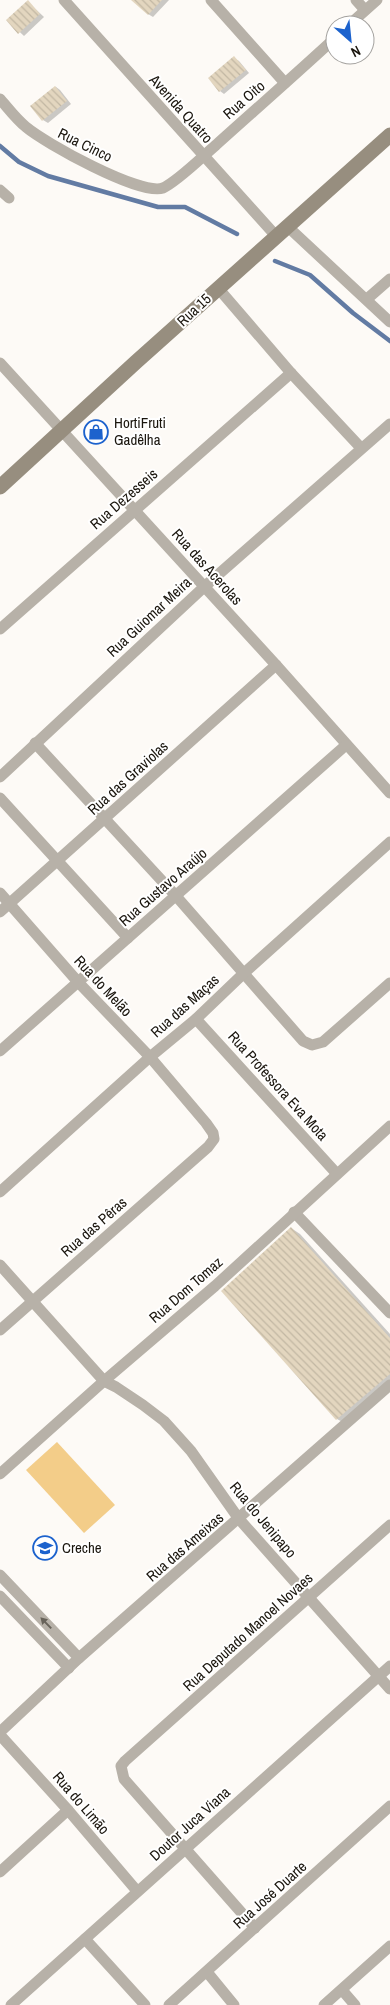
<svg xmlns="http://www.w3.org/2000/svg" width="390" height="2005" viewBox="0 0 390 2005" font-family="'Archivo Narrow',sans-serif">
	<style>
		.pitch { fill: #f3cd89 }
		.shadow { fill: #0003 }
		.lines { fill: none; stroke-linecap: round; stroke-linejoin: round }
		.stream { stroke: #627ba3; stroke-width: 4.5 }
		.building { fill: url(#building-back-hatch) }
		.street { stroke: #b7b1a8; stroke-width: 11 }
		.secondary { stroke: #978e7f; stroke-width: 15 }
		.oneway { fill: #68635a }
		.labels { text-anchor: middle; stroke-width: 4; stroke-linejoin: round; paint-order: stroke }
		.street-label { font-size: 15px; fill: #1a150d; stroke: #fff }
		.poi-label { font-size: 15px; fill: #1a150d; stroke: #fff; text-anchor: start }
	</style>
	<defs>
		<pattern id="building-back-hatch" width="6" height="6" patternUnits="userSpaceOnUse" patternTransform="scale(1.25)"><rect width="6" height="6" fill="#e3d6bf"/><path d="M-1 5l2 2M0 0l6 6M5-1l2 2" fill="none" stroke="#c2b7a3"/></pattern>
	</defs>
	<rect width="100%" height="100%" fill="#fdfaf6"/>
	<polygon class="pitch" points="57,1442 115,1505 84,1533 26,1470"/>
	<g class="shadow">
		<polygon points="143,0 169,0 153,17 148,14"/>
		<polygon points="28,2 44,17 24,36 7,20"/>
		<polygon points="234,58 239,61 249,73 224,94 220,91"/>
		<polygon points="56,87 60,90 71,104 48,123 43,120"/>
		<polygon points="291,1228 300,1234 390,1334 390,1387 346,1424 337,1419"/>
	</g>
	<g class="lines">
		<g class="stream">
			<polyline points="0,146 19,162 48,176 158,207 185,207 237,234"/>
			<polyline points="275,261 310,275 353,313 390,341"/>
		</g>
	</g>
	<g class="building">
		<polygon points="28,0 40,14 18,34 6,20"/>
		<polygon points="131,0 162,0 148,15"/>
		<polygon points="234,56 246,70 219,92 208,78"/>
		<polygon points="55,86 67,101 42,121 30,106"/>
		<polygon points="291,1227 390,1338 390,1374 336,1420 221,1291"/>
	</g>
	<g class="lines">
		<g class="street">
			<polyline points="64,0 276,236"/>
			<polyline points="211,0 285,83"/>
			<polyline points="356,0 365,10"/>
			<polyline points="349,25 377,0"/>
			<path d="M0,99C8,108 16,119 26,127C45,143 140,196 163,188C178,181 203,156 216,145C256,109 296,74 335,38"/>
			<polyline points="0,190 9,198"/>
			<polyline points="287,226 390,322"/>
			<polyline points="218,288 291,373 361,448"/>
			<polyline points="367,299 390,279"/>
			<polyline points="0,363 276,665 390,793"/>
			<polyline points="0,629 291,373"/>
			<polyline points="35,743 176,896 303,1041 312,1045 323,1042 390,983"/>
			<polyline points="0,777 204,587 390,424"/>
			<polyline points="0,798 128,938"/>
			<polyline points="0,893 78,982 150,1057 206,1123 213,1133 214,1139 208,1147 0,1330"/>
			<polyline points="0,912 276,665"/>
			<polyline points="196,1019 337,1174"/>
			<polyline points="0,1051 346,745"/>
			<polyline points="0,1192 150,1057 196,1019 243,974 390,842"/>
			<polyline points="294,1212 390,1313"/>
			<polyline points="0,1265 104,1381 116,1387 143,1405 164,1421 191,1451 239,1519 390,1689"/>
			<polyline points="0,1474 104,1381 215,1286 390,1126"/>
			<polyline points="0,1575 79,1658"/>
			<polyline points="0,1596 69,1668"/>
			<polyline points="0,1732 79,1658 390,1385"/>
			<polyline points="0,1735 68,1810 137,1891"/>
			<polyline points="0,1872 68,1810"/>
			<polyline points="255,1928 124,1779 121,1766 125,1761 390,1525"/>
			<polyline points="85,1939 145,2005"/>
			<polyline points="207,1972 234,2005"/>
			<polyline points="342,1990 355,2005"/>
			<polyline points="11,2005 390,1666"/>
			<polyline points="169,2005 390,1806"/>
			<polyline points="324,2005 390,1946"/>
		</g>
		<polyline class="secondary" points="0,487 136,362 390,135"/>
	</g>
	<defs><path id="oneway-solid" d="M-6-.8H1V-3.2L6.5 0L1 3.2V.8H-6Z" transform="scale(1.25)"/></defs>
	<use class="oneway" href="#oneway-solid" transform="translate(46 1623) rotate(-134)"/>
	<defs>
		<g id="shop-ring" transform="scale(1.25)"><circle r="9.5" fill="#fff" stroke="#1c62cd" stroke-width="1.5"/><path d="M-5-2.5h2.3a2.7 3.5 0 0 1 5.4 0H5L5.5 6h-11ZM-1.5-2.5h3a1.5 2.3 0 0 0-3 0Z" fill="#1c62cd"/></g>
		<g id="school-ring" transform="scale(1.25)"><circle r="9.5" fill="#fff" stroke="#1c62cd" stroke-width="1.5"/><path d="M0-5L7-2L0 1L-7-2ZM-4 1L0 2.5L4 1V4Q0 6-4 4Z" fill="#1c62cd"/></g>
	</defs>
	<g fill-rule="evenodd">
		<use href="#shop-ring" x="96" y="432"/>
		<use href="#school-ring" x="45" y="1548"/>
	</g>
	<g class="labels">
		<g class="street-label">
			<text transform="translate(244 100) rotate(-41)" y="5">Rua Oito</text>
			<text transform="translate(181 109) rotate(48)" y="5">Avenida Quatro</text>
			<text transform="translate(85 145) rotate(26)" y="5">Rua Cinco</text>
			<text transform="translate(194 310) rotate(-43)" y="5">Rua 15</text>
			<text transform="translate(124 499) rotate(-41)" y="5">Rua Dezesseis</text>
			<text transform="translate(207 567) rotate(48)" y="5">Rua das Acerolas</text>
			<text transform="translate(149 617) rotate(-43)" y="5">Rua Guiomar Meira</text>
			<text transform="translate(128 778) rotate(-42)" y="5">Rua das Graviolas</text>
			<text transform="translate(163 887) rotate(-41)" y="5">Rua Gustavo Araújo</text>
			<text transform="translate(103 986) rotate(47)" y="5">Rua do Melão</text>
			<text transform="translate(185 1006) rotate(-42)" y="5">Rua das Maças</text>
			<text transform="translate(278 1086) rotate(48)" y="5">Rua Professora Eva Mota</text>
			<text transform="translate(94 1227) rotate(-41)" y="5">Rua das Pêras</text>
			<text transform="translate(186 1290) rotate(-41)" y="5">Rua Dom Tomaz</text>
			<text transform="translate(263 1520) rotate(50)" y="5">Rua do Jenipapo</text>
			<text transform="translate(185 1547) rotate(-41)" y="5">Rua das Ameixas</text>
			<text transform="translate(248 1632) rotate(-42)" y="5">Rua Deputado Manoel Novaes</text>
			<text transform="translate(81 1803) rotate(49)" y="5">Rua do Limão</text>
			<text transform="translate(190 1824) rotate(-42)" y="5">Doutor Juca Viana</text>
			<text transform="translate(270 1895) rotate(-42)" y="5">Rua José Duarte</text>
		</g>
		<g class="poi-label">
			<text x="114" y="428">HortiFruti<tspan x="114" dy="17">Gadêlha</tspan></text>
			<text x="62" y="1553">Creche</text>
		</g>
	</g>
	<g transform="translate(350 40) rotate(153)"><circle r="24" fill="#ffffff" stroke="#a3a19e"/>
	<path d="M0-4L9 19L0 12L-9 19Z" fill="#1c62cd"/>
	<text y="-8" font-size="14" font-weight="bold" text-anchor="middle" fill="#1a150d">N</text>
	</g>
</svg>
